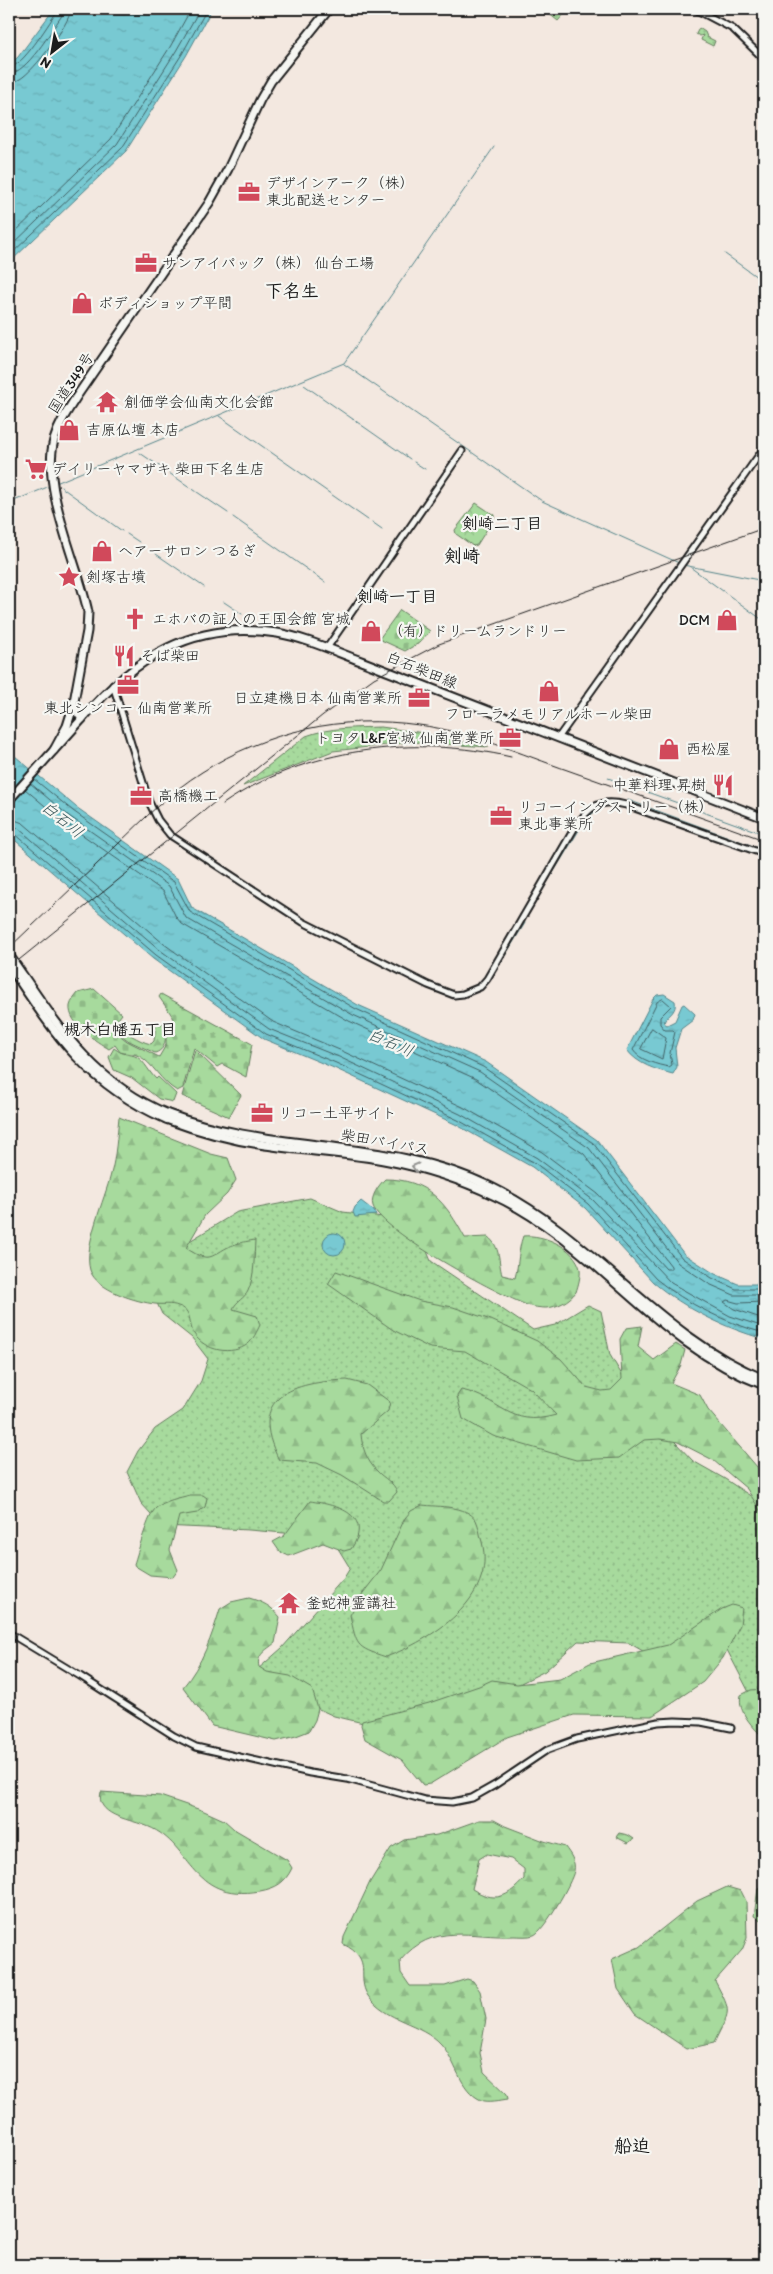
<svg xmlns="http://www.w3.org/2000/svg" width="773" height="2274" viewBox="0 0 773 2274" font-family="Itim,'Klee One',sans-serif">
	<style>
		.grass { fill: url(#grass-dots); stroke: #627b5c }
		.forest { fill: url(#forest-firs); stroke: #627b5c; fill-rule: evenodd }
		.wetland { fill: url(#wetland-marsh); stroke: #627b5c }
		.cemetery { fill: url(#cemetery-stones); stroke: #627b5c }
		.park { fill: url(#park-crowns); stroke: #627b5c }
		.water { fill: url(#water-ripples); stroke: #538489 }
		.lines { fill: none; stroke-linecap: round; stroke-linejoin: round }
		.shore { stroke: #416165; stroke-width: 1 }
		.stream { stroke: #538489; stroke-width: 1 }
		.tertiary-casing { stroke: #1c1c1c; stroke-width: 9 }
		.primary-casing { stroke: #1c1c1c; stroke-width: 11 }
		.trunk-casing { stroke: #1c1c1c; stroke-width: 11 }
		.tertiary { stroke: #f6f6f2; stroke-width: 5 }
		.primary { stroke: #f6f6f2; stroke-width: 7 }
		.trunk { stroke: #f6f6f2; stroke-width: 7 }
		.rail { stroke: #1c1c1c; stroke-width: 1 }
		.trunk-bridge-casing { stroke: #1c1c1c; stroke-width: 11; stroke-linecap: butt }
		.trunk-bridge { stroke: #f6f6f2; stroke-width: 7 }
		.oneway { stroke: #949492 }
		.labels { text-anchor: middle; stroke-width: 4.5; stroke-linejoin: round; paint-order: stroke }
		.poi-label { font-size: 15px; fill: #1c1c1c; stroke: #f6f6f2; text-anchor: start }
		.street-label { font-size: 15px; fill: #1c1c1c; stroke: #f6f6f2 }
		.neighbourhood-label { font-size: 16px; font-weight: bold; fill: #1c1c1c; stroke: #f6f6f2 }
		.water-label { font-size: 16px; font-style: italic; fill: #3c595c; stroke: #f6f6f2 }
		.quarter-label { font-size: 18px; font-weight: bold; fill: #1c1c1c; stroke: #f6f6f2 }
	</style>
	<defs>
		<pattern id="grass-dots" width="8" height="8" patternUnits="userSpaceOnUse" patternTransform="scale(1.25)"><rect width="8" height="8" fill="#a7da9d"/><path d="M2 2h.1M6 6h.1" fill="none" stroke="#8fba87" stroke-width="1.8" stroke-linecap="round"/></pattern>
		<pattern id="forest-firs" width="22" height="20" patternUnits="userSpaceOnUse" patternTransform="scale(1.25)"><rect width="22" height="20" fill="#a7da9d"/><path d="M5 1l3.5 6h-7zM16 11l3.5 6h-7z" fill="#8fba87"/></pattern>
		<pattern id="wetland-marsh" width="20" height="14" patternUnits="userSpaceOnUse" patternTransform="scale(1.25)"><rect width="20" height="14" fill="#a7da9d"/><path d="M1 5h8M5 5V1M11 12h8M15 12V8" fill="none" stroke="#8fba87"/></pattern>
		<pattern id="cemetery-stones" width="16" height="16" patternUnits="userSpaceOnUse" patternTransform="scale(1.25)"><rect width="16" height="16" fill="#a7da9d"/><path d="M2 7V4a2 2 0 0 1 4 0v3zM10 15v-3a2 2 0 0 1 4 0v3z" fill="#8fba87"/></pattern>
		<pattern id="park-crowns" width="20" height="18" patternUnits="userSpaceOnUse" patternTransform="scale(1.25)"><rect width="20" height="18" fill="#a7da9d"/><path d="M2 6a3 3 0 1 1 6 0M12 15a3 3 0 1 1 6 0" fill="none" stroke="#8fba87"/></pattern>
		<pattern id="water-ripples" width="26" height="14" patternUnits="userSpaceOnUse" patternTransform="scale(1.25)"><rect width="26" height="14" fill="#78c9d2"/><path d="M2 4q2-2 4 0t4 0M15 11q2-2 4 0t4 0" fill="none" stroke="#67acb4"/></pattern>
	</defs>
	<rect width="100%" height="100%" fill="#f3e8e0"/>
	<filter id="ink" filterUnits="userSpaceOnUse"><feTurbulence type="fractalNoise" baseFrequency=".02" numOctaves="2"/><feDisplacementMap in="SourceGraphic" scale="10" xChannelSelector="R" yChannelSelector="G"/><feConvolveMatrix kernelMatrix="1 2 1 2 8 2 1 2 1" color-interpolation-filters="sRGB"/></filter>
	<g filter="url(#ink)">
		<g class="grass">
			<polygon points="543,9 557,9 564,14 558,21"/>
			<polygon points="699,28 705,32 707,37 715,41 713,46 701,40 703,35 700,36 696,34"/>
			<path d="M381,727L417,732L489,747L414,742L333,751L243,786L306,736C330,727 356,728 381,727Z"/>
			<polygon points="310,1198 343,1212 391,1218 421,1237 431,1261 533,1330 555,1325 588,1305 601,1311 610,1355 640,1405 693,1461 725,1479 764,1505 764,1721 725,1646 693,1680 629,1643 578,1641 545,1671 499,1694 380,1727 334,1716 249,1677 282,1648 344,1578 350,1568 331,1537 249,1530 162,1526 141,1503 127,1472 138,1451 155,1429 183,1410 201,1381 208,1359 192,1338 162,1314 146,1279 162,1258 237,1212"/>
			<polygon points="764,1886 764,1922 754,1916 758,1889"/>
		</g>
		<g class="forest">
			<path d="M164,1023C166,1034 168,1049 155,1053L129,1041L113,1029V1027C127,1031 137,1041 151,1044L154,1041L156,1026Z"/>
			<path d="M114,1048C124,1056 129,1053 137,1057C146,1063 148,1071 156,1079L158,1077L176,1094L173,1102L159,1099L132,1078L114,1070L109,1057Z"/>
			<polygon points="195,1050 241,1095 229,1117 182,1096"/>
			<path d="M119,1117L211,1154L228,1158L236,1180L227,1194L205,1215L186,1248C214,1267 211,1252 236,1244C242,1242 249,1241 255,1240C254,1256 255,1276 248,1291C245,1298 236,1301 233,1309L257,1316L260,1325C257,1331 253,1340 248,1344C232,1356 205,1351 194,1334C188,1324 193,1310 178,1306C171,1303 163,1305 155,1304C137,1302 96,1290 90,1270C83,1246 105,1199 111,1174C116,1156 117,1136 119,1117Z"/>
			<path d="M385,1179C428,1179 446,1203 465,1238L488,1237C501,1247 498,1261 502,1275L515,1278C519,1263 518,1250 523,1236C543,1234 575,1247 580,1269C581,1276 578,1286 576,1292C569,1301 558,1307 546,1308C541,1308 532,1307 527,1305C499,1295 382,1232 373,1206C370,1197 378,1186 385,1179Z"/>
			<path d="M336,1271L420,1301L453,1307L491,1320L537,1341L561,1359L586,1387L602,1391L611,1390L622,1379L620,1339L626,1328L642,1326L638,1347L654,1360L676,1344L685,1350L681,1365L671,1383L700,1395L708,1410L764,1475V1517L747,1489L713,1460L678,1442L660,1439L644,1440L619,1458L576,1460L493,1436L463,1419L457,1396L461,1390C500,1397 508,1429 556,1415L531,1389L465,1351L430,1348L393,1330L328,1284Z"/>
			<path d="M347,1380L367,1385L390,1402L388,1411L361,1434C362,1448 367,1461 377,1471C384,1479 394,1482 397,1492L389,1501H383L342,1475L317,1463L279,1460C246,1396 293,1382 347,1380Z"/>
			<path d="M190,1495H203L207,1498L205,1507L197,1513L179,1516L170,1550L178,1570L173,1577L150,1575L135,1566L134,1564C138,1552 148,1515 156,1508C165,1500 179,1498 190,1495Z"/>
			<path d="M310,1501C338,1505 374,1515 351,1549L344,1551L323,1543L289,1556L280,1552L273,1542L284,1536Z"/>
			<path d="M422,1505C438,1507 466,1505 476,1520C479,1526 480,1536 482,1542C497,1599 431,1640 386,1657C355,1647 357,1646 350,1615L363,1593L381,1570L405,1518L411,1511Z"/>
			<path d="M249,1598C263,1602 271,1606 280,1617L275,1643C266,1650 256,1655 259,1667L267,1672L290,1676L312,1689L318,1709L315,1720L309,1731L296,1736L276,1741L212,1726L183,1687C202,1665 212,1636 220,1609L231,1602Z"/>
			<polygon points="732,1605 742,1608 740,1625 723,1658 703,1682 652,1716 574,1715 507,1737 430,1784 423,1785 402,1760 365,1739 361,1725 362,1721 429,1703 479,1686 492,1680 517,1684 560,1679 590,1663 668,1645 722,1609"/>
			<path d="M764,1689V1738C753,1727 737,1712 741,1695L751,1690Z"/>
			<path d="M101,1792L160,1796L204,1811L224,1820L234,1829L287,1860L292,1868C285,1883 276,1888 260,1891C188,1903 193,1841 144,1825C128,1819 95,1815 101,1792Z"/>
			<path d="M479,1820H494L505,1826L544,1841L565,1847C570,1854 576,1861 574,1871C572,1882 544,1931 534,1935C528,1937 520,1936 514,1936C471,1938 433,1921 400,1961L401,1973L410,1986H445L467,1979L473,1981L480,1991L486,2019L480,2053L484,2072L507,2094L508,2099C501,2100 488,2103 481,2100C459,2090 456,2060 441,2044C421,2022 386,2022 368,1996C355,1976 375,1960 343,1944L344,1937L370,1882L391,1848L404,1840L437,1835ZM487,1854L511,1859L524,1869V1879C507,1898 495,1903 472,1889L479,1859Z"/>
			<path d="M727,1887L741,1891L746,1901L747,1938L742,1950L715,1981C733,2015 730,2009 714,2043L687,2049L635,2014L618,1989L612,1959L639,1947L697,1901Z"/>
		</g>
		<polygon class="wetland" points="619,1833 628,1835 634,1839 628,1843 616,1837"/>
		<g class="cemetery">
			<polygon points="400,610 430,631 419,643 405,651 379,639"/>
			<path d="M94,989L122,1014L111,1028L127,1041L159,1057L166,1045V1022L173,1020L171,1014L159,997L161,994L252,1044L246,1077L222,1064L217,1067L194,1048L183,1088L177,1091C160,1081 153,1063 139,1056C134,1053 126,1054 120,1052L115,1045L109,1049C96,1041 68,1024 70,1006C71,1001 75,997 78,993Z"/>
		</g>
		<polygon class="park" points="476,503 494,515 494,518 477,545 473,546 456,534 455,530"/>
		<g class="water">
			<polygon points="54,9 212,9 186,56 126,151 9,263 9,65 18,57"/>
			<path d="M9,751L76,807L178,879L192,908L358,1005L486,1062L597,1140L684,1254L715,1274L738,1284H764V1339C725,1328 685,1309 653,1282L585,1208L532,1167L455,1124L334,1068L264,1039L153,959L9,835Z"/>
			<path d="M664,994L675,1001C677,1011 670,1014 665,1020L664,1023L667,1025L675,1021L682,1005L684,1004L695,1014L693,1020L681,1029L675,1048L677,1067L673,1074C656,1070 637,1064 627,1050L653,999L657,995Z"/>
			<polygon points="361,1201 374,1211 376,1215 355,1217 353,1212 355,1207"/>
			<circle cx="334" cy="1244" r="11"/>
		</g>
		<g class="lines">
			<g class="shore">
				<path d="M9,68C23,66 47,26 56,13L57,9"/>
				<path d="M9,74C27,73 51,31 61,17L64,9"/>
				<path d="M9,82C13,82 17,81 20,79C34,71 70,24 71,9"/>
				<polyline points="9,238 111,139 170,47 191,9"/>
				<polyline points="9,248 117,144 176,51 200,9"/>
				<polyline points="9,256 122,148 182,54 207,9"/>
				<polyline points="34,779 73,811 174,882 190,912 356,1009 483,1067 593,1143 682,1258 712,1278 736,1289 764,1289"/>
				<polyline points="30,783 69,816 169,886 186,918 353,1015 480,1072 589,1148 678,1263 709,1284 734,1295 764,1295"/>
				<polyline points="9,818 23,823 164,944 273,1022 342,1051 463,1107 542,1152 598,1194 666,1269 671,1269 671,1266 584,1154 476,1079 349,1021 182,924 176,917 163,891 64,822 25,789"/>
				<polyline points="9,826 18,828 160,950 269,1029 339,1057 460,1114 537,1158 593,1200 671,1283 730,1316 764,1327"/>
				<path d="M9,832L14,833L156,955L266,1034L336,1063L458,1120L535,1163L588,1204L656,1279C687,1304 726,1323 764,1333"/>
				<path d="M663,999L671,1006L660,1017V1024L665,1030H673L675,1032L670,1053L672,1065L669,1067C658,1065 639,1060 633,1050L657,1002Z"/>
				<polygon points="652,1028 666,1038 662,1059 641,1049"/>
				<polyline points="764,1302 738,1303 727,1300 724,1302 734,1309 764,1319"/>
			</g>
			<g class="stream">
				<polyline points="725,254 764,282"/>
				<polyline points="344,364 542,501 679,563"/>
				<polyline points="304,385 410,459"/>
				<polyline points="219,416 368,520"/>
				<polyline points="140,453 165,470"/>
				<polyline points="414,462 425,469"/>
				<polyline points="169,473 228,513"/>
				<polyline points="56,483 344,363 494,147"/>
				<polyline points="61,487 122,531"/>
				<polyline points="9,503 50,486"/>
				<polyline points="233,517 325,582"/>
				<polyline points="372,522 382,529"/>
				<polyline points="127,534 139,542"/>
				<polyline points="156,554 204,587"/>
				<polyline points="683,565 764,581"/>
				<polyline points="690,567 764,621"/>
				<polyline points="224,602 242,614"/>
				<polyline points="608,778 764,834"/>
				<polyline points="628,800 764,850"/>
				<path d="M533,906L584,822C592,813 599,807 611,805"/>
				<polyline points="492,977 525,923"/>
			</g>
			<g class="tertiary-casing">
				<g id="tertiary">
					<polyline points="695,9 733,29 764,59"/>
					<polyline points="327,648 462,451"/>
					<path d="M113,685L149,802L158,820L170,835L303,922L428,985L454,995L463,994L480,987L487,979L574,829C588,807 599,798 626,805L764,854"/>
					<polyline points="558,738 764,448"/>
					<polyline points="9,1633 80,1676 174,1736 196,1747 310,1773 347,1779 425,1800 452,1802 472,1798 495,1785 547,1750 577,1739 658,1722 675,1721 701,1722 731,1728"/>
				</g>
			</g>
			<g class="primary-casing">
				<path id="primary" d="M82,719C135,657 193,620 277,633C306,638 334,651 361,661L764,818"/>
			</g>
			<g class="trunk-casing">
				<g id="trunk">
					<path d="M54,750L67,726L73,707L87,631L88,612C78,563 41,489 54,440C59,423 68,410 77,396L209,203L228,169L260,100L271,81L329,9"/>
					<polyline points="9,800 82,719 73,707"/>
					<path d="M168,1114C273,1154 389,1137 491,1187C594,1237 657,1336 764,1379"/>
					<path d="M166,1119C198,1131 231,1140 265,1145C306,1151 348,1153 389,1161C425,1168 460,1179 493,1195C596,1242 654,1344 764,1385"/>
				</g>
			</g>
			<use href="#tertiary" class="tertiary"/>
			<use href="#primary" class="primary"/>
			<use href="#trunk" class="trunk"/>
			<g class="rail">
				<path d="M223,804C306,747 415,735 511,757"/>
				<path d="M9,948C45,914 81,879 117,845C144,819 170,792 202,772C266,731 343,714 419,725C471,732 521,754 570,771C635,794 700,817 764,840"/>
				<polyline points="9,968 323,715 374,678 439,644 764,528"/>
			</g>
			<g class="trunk-bridge-casing">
				<g id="trunk-bridge">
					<path d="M9,955C55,1021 90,1082 168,1114"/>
					<path d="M9,965C54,1033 87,1085 166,1119"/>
				</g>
			</g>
			<use href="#trunk-bridge" class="trunk-bridge"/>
		</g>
		<defs><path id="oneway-chevron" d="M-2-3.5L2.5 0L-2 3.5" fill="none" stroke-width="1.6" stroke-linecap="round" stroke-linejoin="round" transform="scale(1.25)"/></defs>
		<use class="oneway" href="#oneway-chevron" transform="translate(415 1167) rotate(-166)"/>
	</g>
	<defs>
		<g id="office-bare" transform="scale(1.725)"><path d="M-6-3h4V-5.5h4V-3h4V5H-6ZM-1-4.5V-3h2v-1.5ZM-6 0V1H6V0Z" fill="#d1495b" stroke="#f6f6f2" stroke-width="2.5" paint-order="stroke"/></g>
		<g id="shop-bare" transform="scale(1.725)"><path d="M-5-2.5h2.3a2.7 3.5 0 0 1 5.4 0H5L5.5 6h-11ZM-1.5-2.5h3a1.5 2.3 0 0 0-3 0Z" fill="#d1495b" stroke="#f6f6f2" stroke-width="2.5" paint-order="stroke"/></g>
		<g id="temple-bare" transform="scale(1.725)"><path d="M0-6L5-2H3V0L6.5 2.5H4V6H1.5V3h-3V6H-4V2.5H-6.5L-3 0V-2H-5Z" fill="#d1495b" stroke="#f6f6f2" stroke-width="2.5" paint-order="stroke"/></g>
		<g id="supermarket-bare" transform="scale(1.725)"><path d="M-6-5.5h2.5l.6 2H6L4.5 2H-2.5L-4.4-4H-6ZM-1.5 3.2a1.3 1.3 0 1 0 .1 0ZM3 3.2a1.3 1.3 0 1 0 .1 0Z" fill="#d1495b" stroke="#f6f6f2" stroke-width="2.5" paint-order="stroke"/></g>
		<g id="sight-bare" transform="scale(1.725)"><path d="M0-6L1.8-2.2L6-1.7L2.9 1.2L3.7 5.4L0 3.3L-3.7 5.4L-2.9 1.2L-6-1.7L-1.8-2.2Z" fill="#d1495b" stroke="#f6f6f2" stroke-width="2.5" paint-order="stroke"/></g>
		<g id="church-bare" transform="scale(1.725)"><path d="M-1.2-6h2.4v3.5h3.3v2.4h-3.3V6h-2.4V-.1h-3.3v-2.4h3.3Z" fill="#d1495b" stroke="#f6f6f2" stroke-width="2.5" paint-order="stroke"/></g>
		<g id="restaurant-bare" transform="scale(1.725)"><path d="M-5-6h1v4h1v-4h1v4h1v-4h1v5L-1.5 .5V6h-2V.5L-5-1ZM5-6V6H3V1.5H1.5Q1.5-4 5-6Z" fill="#d1495b" stroke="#f6f6f2" stroke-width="2.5" paint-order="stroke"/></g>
	</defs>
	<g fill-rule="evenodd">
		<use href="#office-bare" x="249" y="192"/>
		<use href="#office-bare" x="146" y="263"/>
		<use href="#shop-bare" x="82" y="303"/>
		<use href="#temple-bare" x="107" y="402"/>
		<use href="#shop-bare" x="69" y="430"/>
		<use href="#supermarket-bare" x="36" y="469"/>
		<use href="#shop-bare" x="102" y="551"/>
		<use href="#sight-bare" x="69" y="577"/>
		<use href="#church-bare" x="135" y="619"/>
		<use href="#shop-bare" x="727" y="620"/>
		<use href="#shop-bare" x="371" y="631"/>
		<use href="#restaurant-bare" x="124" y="656"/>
		<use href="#office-bare" x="128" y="685"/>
		<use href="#shop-bare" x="549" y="691"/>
		<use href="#office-bare" x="419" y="698"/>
		<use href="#office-bare" x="510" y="738"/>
		<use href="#shop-bare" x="669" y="749"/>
		<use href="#restaurant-bare" x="723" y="785"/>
		<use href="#office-bare" x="141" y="796"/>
		<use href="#office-bare" x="501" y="816"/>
		<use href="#office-bare" x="262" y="1113"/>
		<use href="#temple-bare" x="289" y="1603"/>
	</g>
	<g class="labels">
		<g class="poi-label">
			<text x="266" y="188">デザインアーク（株）<tspan x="266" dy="17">東北配送センター</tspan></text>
			<text x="162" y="268">サンアイパック（株） 仙台工場</text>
			<text x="98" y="308">ボディショップ平間</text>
			<text x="124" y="407">創価学会仙南文化会館</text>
			<text x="86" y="435">吉原仏壇 本店</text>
			<text x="52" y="474">デイリーヤマザキ 柴田下名生店</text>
			<text x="118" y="556">ヘアーサロン つるぎ</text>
			<text x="86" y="582">剣塚古墳</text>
			<text x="152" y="624">エホバの証人の王国会館 宮城</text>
			<text x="710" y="625" text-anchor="end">DCM</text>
			<text x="388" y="636">（有）ドリームランドリー</text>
			<text x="140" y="661">そば柴田</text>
			<text x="402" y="703" text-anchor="end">日立建機日本 仙南営業所</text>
			<text x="128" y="713" text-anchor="middle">東北シンコー 仙南営業所</text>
			<text x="549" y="719" text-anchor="middle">フローラメモリアルホール柴田</text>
			<text x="494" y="743" text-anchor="end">トヨタL&amp;F宮城 仙南営業所</text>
			<text x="686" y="754">西松屋</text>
			<text x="706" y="790" text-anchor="end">中華料理 昇樹</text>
			<text x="158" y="801">高橋機工</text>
			<text x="518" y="812">リコーインダストリー（株）<tspan x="518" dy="17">東北事業所</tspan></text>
			<text x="278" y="1118">リコー土平サイト</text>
			<text x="306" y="1608">釜蛇神霊講社</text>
		</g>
		<g class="street-label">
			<text transform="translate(71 383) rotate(-57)" y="5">国道349号</text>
			<text transform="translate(422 670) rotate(22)" y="5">白石柴田線</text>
			<text transform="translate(385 1142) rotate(10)" y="5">柴田バイパス</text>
		</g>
		<g class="neighbourhood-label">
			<text x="502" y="529">剣崎二丁目</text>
			<text x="397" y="602">剣崎一丁目</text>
			<text x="120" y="1035">槻木白幡五丁目</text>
		</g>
		<g class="water-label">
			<text transform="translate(63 819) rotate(39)" y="6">白石川</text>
			<text transform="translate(391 1042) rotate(23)" y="6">白石川</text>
		</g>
		<g class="quarter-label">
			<text x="292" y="297">下名生</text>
			<text x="462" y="562">剣崎</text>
			<text x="632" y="2152">船迫</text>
		</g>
	</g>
	<rect width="773" height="2274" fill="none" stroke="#f6f6f2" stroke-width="30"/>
	<rect x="15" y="15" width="743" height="2244" fill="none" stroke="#1c1c1c" stroke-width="2" filter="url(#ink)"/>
	<g transform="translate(52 52) rotate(211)" stroke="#f6f6f2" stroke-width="4" paint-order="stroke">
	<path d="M0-4L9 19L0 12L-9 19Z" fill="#1c1c1c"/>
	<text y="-8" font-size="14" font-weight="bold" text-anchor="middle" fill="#1c1c1c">N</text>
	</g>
</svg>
